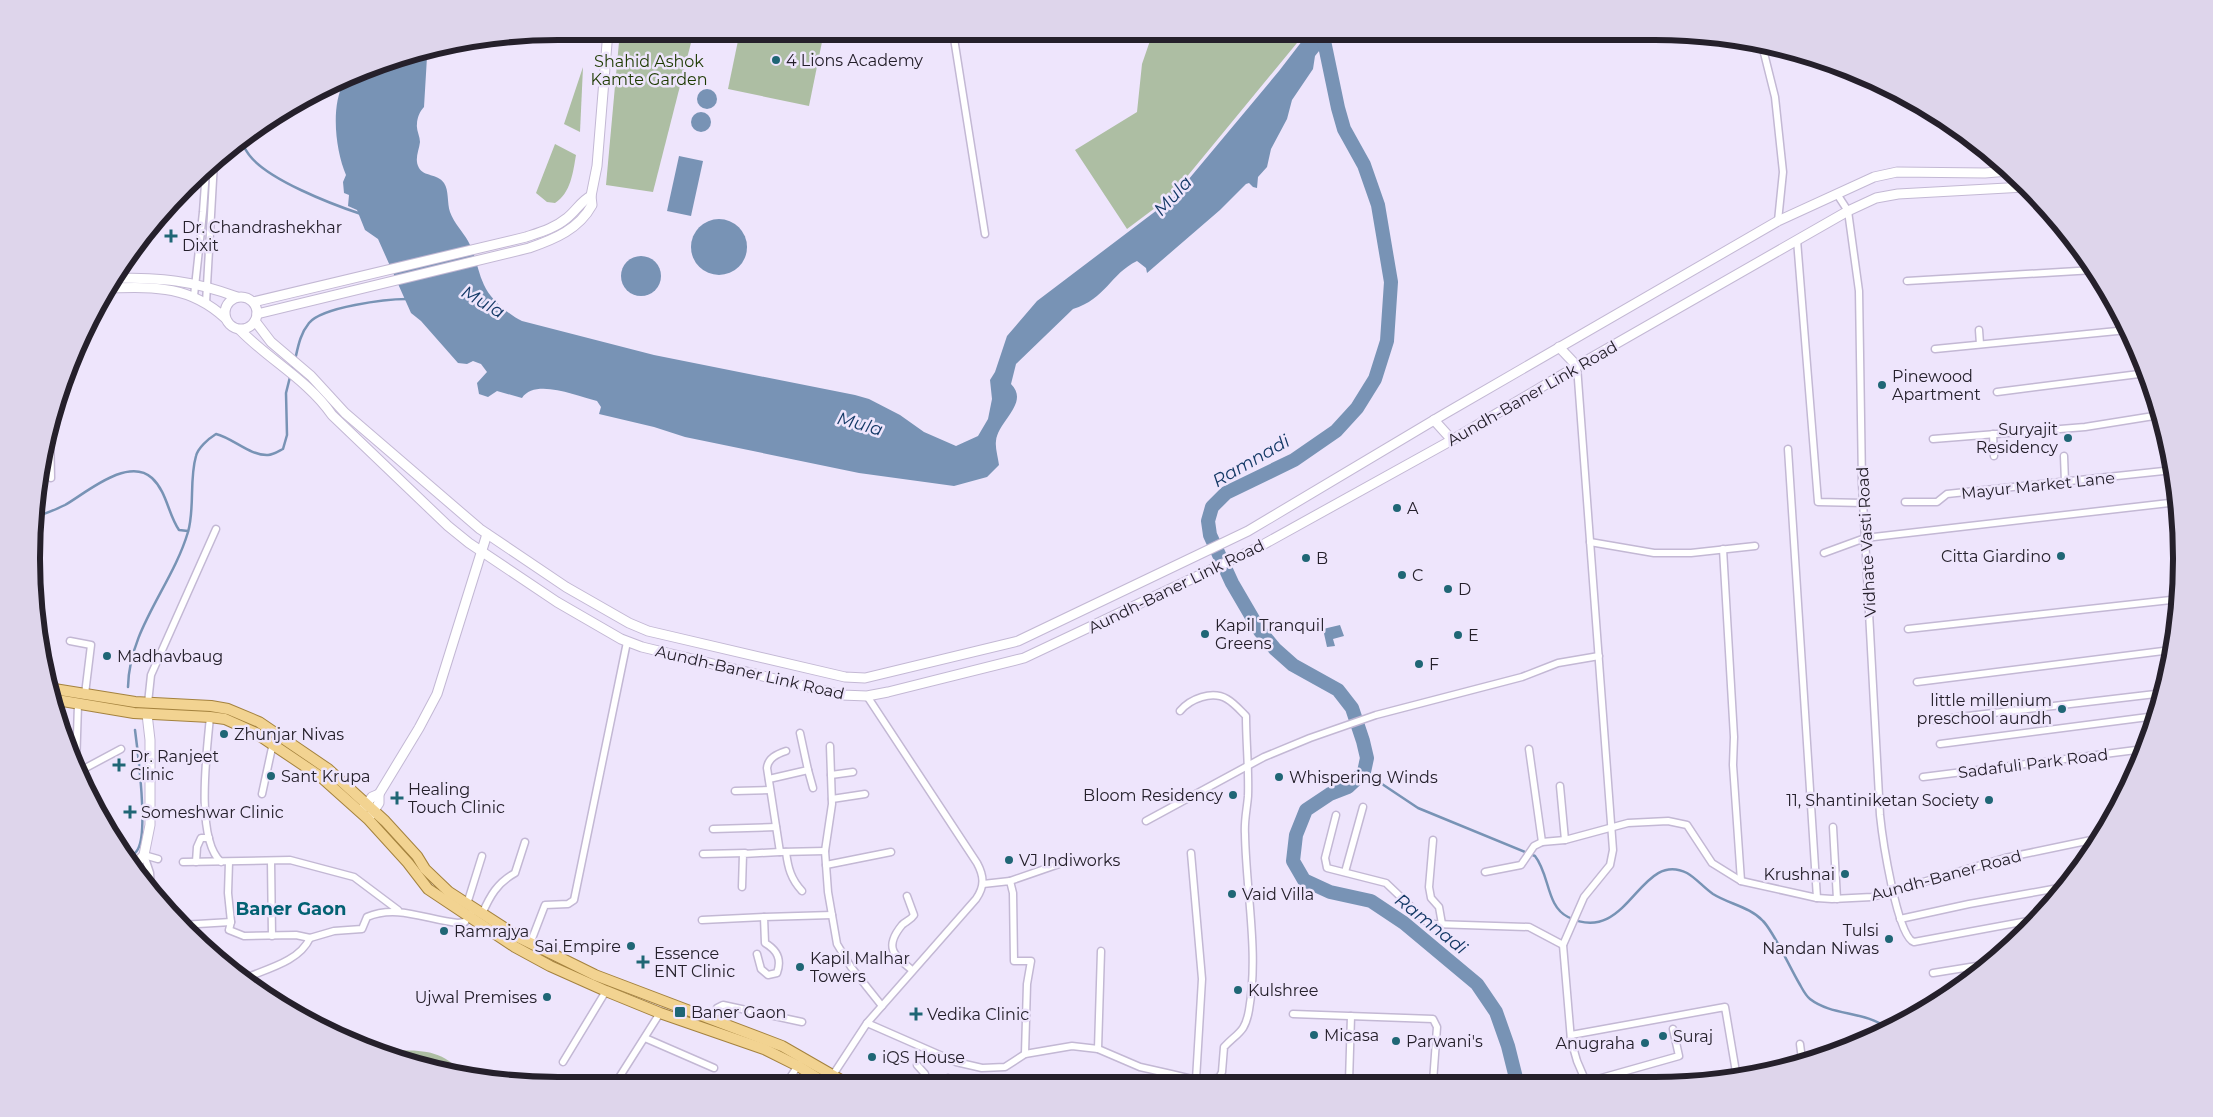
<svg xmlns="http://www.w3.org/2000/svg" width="2213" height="1117" viewBox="0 0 2213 1117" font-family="Montserrat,sans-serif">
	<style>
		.green { fill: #adbea3 }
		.water { fill: #7893b5 }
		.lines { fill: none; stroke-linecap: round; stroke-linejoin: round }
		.stream { stroke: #7893b5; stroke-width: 2.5 }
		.river { stroke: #7893b5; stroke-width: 14 }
		.street-casing { stroke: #c3b8d4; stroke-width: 9 }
		.secondary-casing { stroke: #c3b8d4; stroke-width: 11 }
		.primary-casing { stroke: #a4823e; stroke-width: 12 }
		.street { stroke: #fff; stroke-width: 6 }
		.secondary { stroke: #fff; stroke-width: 9 }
		.primary { stroke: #f2d391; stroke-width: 10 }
		.poi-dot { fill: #1f6675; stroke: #eee5fc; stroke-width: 2 }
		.labels { text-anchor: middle; stroke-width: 5; stroke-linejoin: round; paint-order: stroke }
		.poi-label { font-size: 16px; fill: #25202b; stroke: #eee5fc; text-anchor: start }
		.park-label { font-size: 16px; fill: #1d3a00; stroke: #eee5fc }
		.street-label { font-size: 16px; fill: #25202b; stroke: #eee5fc }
		.water-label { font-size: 18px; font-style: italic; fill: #143966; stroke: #eee5fc }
		.neighbourhood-label { font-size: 18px; font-weight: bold; fill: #026172; stroke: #eee5fc }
		.rim { fill: none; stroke: #25202b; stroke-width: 6 }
	</style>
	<rect width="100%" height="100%" fill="#eee5fc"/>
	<g class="green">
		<polygon points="620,31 694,31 653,192 606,185"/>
		<polygon points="740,31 824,32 809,106 728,89"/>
		<polygon points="1153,32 1306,32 1171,196 1127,229 1075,150 1137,112 1142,64"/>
		<polygon points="583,67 580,132 564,124"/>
		<path d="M555,144L576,155C573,172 571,193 555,203L547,202L536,193Z"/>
		<path d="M399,1050C428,1051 443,1051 464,1075L422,1068L381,1052Z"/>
	</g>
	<g class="water">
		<path d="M1309,32H1348L1343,38L1332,35L1315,56L1313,69L1292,100L1287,119L1271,149L1267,167L1258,177L1257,188L1253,187L1249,183L1246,184L1220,210L1147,273L1146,268L1137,261C1110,274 1106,299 1073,309L1016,364L1011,384C1030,403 998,421 996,441C995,448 998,457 999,465L987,477L954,486L859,473L685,437L654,427L599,414L601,407L597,401C577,396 535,378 522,398L497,391L488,397L479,394L477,383L487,372L481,364L473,361L467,364L458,363L421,321L411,313L378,239L365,230L357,210L348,206L349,195L344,193L343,182L346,175C336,152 330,107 344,82L342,81L389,59L434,47L427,57L424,107C420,111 417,118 417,124C416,130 420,136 420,142C419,151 414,159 419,168C424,177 437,173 444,183C449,190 447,203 450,212C454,223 463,232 468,241C476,255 477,270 484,285C490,299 508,314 522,321L654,355L855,395L869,399L900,415L924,432L956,446L978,436L988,419L992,399L990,380L995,372L1007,336L1037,301L1173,198L1279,71Z"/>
		<circle cx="707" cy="99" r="10"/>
		<circle cx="701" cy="122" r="10"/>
		<polygon points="679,156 703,161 691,216 667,211"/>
		<circle cx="719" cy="247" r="28"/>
		<circle cx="641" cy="276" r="20"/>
		<polygon points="1340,625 1344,636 1333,639 1335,646 1327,647 1323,629"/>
	</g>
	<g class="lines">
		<g class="stream">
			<path d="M239,139C243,145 246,151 250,156C269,180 331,204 361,214"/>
			<path d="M295,360C298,347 300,334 309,323C322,307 386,299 407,299"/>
			<path d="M33,518C44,514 55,510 65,505C86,493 128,456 152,478C167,492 168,514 179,530L188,531"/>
			<path d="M128,687C129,629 172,586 188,532C195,508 189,480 196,456C198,448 208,439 216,434C233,438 250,456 268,455C273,455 279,451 283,449L287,435L286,393L293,365"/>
			<path d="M1364,772L1418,808L1535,856C1550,875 1546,906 1568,917C1629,947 1639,849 1687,873C1696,878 1704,888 1713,894C1729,904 1750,907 1763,921C1774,932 1790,968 1799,983C1802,988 1805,995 1810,999C1832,1016 1865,1011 1887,1028"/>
			<path d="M127,860C131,857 136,853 138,849C148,831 138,753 135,730"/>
		</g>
		<polyline class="river" points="1323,36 1338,108 1344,129 1364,165 1378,205 1391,282 1387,341 1375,379 1357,408 1336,431 1294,460 1226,493 1212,507 1208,521 1210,535 1232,583 1260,631 1275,649 1293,665 1338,690 1352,708 1363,741 1367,758 1364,772 1348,787 1330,794 1306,810 1296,835 1293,861 1304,880 1330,892 1371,901 1404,923 1477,984 1496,1012 1508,1046 1517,1082"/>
		<g class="street-casing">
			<g id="street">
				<polyline points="953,32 985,234"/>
				<polyline points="1764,53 1775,97 1783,172 1778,221"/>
				<path d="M1837,194L1848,211L1859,291L1862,483L1880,815C1882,835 1897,938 1914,942L2038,919"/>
				<polyline points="1797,240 1818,502 1863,503"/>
				<polyline points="1907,281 2094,270"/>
				<polyline points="194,296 203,212 206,170"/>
				<polyline points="206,303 214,162"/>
				<polyline points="1979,330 1980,344"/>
				<polyline points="1935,349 2127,330"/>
				<polyline points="1577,366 1613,850 1610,865 1584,897 1563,945 1571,1040 1577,1061 1586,1082"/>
				<polyline points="1997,392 2147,373"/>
				<polyline points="50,428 51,478"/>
				<polyline points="1993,434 1994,456"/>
				<polyline points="1933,439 2085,427 2160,415"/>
				<polyline points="1788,449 1817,898"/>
				<polyline points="2064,456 2065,482"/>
				<polyline points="1905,502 1937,502 1947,494 2173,470"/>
				<polyline points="1590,542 1654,553 1691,553 1755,546"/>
				<polyline points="1723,549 1734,737 1733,765 1741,881"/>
				<polyline points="1824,553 1865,538 2178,502"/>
				<polyline points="1908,629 2180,599"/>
				<polyline points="70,641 91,645 85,694"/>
				<polyline points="1917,682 2171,650"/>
				<polyline points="148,703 151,675 216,529"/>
				<path d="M210,717C207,750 195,839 221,862"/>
				<polyline points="1933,720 2164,693"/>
				<polyline points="1940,744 2156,716"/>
				<polyline points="830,746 832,804 825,851 828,892 837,944 851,967 882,1006"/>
				<polyline points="1529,749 1542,842"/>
				<path d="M786,751C777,754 768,758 767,768L780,852L825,851"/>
				<polyline points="76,767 78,704"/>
				<polyline points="808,770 813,788"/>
				<polyline points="78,772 121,749"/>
				<polyline points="831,775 853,772"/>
				<polyline points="1923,777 2144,749"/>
				<polyline points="769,779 808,770 800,733"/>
				<polyline points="1560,786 1565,840"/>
				<polyline points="735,791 770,790"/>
				<polyline points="262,794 273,743"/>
				<polyline points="832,799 865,794"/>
				<polyline points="1336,815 1325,858 1327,868 1386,883 1426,921 1434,924 1529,927 1563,945"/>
				<polyline points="1146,821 1264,757 1310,738 1376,715 1522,677 1558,663 1599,656"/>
				<polyline points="1833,827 1837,899"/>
				<polyline points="713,829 776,827"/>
				<polyline points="1433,840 1429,887 1431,898 1439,907 1442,924"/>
				<path d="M786,852C788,868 791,879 802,891"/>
				<polyline points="1191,853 1202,979 1196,1080"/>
				<polyline points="703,854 745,853"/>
				<polyline points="144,855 150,873 151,888"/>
				<polyline points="144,855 158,859"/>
				<polyline points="271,861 272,936"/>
				<polyline points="183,862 290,860 354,877 398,910"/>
				<polyline points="196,862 197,847 201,838 209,838"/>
				<path d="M229,862L228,893L231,922L229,930L244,936L296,935L310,938L334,931L362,929L367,917C397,904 427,920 458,923L465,922L471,914"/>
				<polyline points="826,865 891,852"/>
				<polyline points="1345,872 1363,807"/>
				<polyline points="1485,872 1521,865 1534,846 1542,842 1565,840 1628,823 1668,821 1687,825 1712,863 1741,881 1817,898 1832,899 1872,897 2005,858 2096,839"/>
				<polyline points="1010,881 1065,862"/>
				<polyline points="983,884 1010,881 1013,893 1014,961 1031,961 1027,984 1025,1054"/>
				<polyline points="742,887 743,854 780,852"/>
				<path d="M907,896L914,915C911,920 906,921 902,925C884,947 893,955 912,970"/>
				<polyline points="467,904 482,856"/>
				<path d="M482,914C490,896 497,883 515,873L525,842"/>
				<polyline points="1900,919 1969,904 2064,887"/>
				<polyline points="702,920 764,917"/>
				<polyline points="181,925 231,922"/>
				<polyline points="530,944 545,905 568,904 574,900 627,642"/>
				<path d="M757,954L761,969L768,975L777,973C782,959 777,950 765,943L764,917L832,915"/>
				<polyline points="1933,973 1989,964"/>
				<path d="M243,979C266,969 299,962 310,938"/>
				<polyline points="1293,1014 1433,1019 1437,1027 1433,1082"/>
				<polyline points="713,1019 717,1008 723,1005 802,1022"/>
				<path d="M867,1023L956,1062L982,1068L1005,1067L1025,1054L1072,1046L1098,1049L1140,1067L1171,1074L1196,1080L1219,1078L1222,1072L1224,1047C1238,1032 1245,1033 1249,1010C1259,952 1246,892 1245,834C1244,821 1247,809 1248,796C1249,770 1246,742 1246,716C1240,710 1234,703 1227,699C1212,690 1190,699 1180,711"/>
				<polyline points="1571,1035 1725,1007 1737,1078"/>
				<polyline points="645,1038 714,1068"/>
				<polyline points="1800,1044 1802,1060"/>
				<polyline points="1098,1049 1101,951"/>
				<polyline points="563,1062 606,991"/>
				<polyline points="917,1065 925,1074 926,1083"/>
				<polyline points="948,1078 957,1083"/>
				<polyline points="618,1079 632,1084"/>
				<polyline points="1304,1081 1328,1082"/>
				<polyline points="1349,1082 1351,1016"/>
				<polyline points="1587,1082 1679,1056 1673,1029"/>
				<polyline points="615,1084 660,1013"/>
				<polyline points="786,1084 799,1064"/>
				<path d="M827,1084L867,1023L976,899C985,886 984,876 977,863L867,696"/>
			</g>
		</g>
		<g class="secondary-casing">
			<g id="secondary">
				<path d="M113,278C161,278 192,280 237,297"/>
				<path d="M108,288C154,287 189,285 225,318"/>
				<circle cx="241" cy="313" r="16"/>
				<path d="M253,302L526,237C541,232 555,228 567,218C576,211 581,201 591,196"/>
				<path d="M257,314L529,248C555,239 579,229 592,205L591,196L597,166L608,31"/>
				<polyline points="255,321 271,342 311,376 345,413 480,529 566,587 629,623 648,631 845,677 865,678 1018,641 1248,531 1446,413 1778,221 1874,177 1897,172 1985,173 2009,171"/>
				<path d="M240,330C269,360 308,380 332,415L448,526L469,543L557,602L621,639L642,647L842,695L867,696L888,692L1024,658L1257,548L1452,440L1577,366L1848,211L1876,198L1898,194L2025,187"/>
				<polyline points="1559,347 1577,366"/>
				<polyline points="1434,420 1452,440"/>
				<polyline points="379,794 419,728 437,694 487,534"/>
				<polyline points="360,812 372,797 379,794 379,803 371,815"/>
				<polyline points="133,867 144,855 150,825 150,740 147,714"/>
			</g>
		</g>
		<g class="primary-casing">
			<g id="primary">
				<polyline points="48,688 135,702 211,706 228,709 259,722 328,769 385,821 417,856 425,869 449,892 520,938 595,975 782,1046 848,1084"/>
				<polyline points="51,699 134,713 210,717 225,719 254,732 321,777 368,819 408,863 428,889 515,947 550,966 606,991 660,1013 764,1049 798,1066 827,1084"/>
			</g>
		</g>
		<use href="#street" class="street"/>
		<use href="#secondary" class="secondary"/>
		<use href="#primary" class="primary"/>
	</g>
	<g class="poi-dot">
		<circle cx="776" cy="60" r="5"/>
		<path d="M168.5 228.5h5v5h5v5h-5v5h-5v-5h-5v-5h5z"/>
		<circle cx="1882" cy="385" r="5"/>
		<circle cx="2068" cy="438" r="5"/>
		<circle cx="1397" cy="508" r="5"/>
		<circle cx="2061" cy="556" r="5"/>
		<circle cx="1306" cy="558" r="5"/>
		<circle cx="1402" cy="575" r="5"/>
		<circle cx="1448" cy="589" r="5"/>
		<circle cx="1205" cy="634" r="5"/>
		<circle cx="1458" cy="635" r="5"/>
		<circle cx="107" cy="656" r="5"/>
		<circle cx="1419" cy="664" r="5"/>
		<circle cx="2062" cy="709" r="5"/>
		<circle cx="224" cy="734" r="5"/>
		<path d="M116.5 757.5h5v5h5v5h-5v5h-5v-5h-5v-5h5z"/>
		<circle cx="271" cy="776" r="5"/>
		<circle cx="1279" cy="777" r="5"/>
		<circle cx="1233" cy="795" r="5"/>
		<path d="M394.5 790.5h5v5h5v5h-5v5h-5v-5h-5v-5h5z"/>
		<circle cx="1989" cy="800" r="5"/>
		<path d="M127.5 804.5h5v5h5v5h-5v5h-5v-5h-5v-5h5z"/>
		<circle cx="1009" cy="860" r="5"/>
		<circle cx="1845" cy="874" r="5"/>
		<circle cx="1232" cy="894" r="5"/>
		<circle cx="444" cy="931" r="5"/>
		<circle cx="1889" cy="939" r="5"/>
		<circle cx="631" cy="946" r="5"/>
		<path d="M640.5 954.5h5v5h5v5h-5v5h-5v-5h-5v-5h5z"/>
		<circle cx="800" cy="967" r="5"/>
		<circle cx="1238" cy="990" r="5"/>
		<circle cx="547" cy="997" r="5"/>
		<rect x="674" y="1006" width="12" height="12" rx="2.5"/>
		<path d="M913.5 1006.5h5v5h5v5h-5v5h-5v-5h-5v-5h5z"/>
		<circle cx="1314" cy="1035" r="5"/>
		<circle cx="1663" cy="1036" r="5"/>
		<circle cx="1396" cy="1041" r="5"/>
		<circle cx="1645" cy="1043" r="5"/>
		<circle cx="872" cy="1057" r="5"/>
	</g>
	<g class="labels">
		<g class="poi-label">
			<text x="786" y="66">4 Lions Academy</text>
			<text x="182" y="233">Dr. Chandrashekhar<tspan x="182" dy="18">Dixit</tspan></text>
			<text x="1892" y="382">Pinewood<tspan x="1892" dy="18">Apartment</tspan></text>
			<text x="2058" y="435" text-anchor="end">Suryajit<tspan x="2058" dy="18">Residency</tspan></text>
			<text x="1407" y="514">A</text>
			<text x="2051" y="562" text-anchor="end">Citta Giardino</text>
			<text x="1316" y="564">B</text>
			<text x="1412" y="581">C</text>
			<text x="1458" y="595">D</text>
			<text x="1215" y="631">Kapil Tranquil<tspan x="1215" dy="18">Greens</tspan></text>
			<text x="1468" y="641">E</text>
			<text x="117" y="662">Madhavbaug</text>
			<text x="1429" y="670">F</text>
			<text x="2052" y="706" text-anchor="end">little millenium<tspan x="2052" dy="18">preschool aundh</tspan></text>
			<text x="234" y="740">Zhunjar Nivas</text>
			<text x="130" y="762">Dr. Ranjeet<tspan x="130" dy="18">Clinic</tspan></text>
			<text x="281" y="782">Sant Krupa</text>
			<text x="1289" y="783">Whispering Winds</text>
			<text x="408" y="795">Healing<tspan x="408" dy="18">Touch Clinic</tspan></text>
			<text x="1223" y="801" text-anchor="end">Bloom Residency</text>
			<text x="1979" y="806" text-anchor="end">11, Shantiniketan Society</text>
			<text x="141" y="818">Someshwar Clinic</text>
			<text x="1019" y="866">VJ Indiworks</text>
			<text x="1835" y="880" text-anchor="end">Krushnai</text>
			<text x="1242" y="900">Vaid Villa</text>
			<text x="1879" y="936" text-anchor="end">Tulsi<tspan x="1879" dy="18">Nandan Niwas</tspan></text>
			<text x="454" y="937">Ramrajya</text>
			<text x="621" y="952" text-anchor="end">Sai Empire</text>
			<text x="654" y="959">Essence<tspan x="654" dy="18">ENT Clinic</tspan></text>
			<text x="810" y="964">Kapil Malhar<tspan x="810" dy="18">Towers</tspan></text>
			<text x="1248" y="996">Kulshree</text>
			<text x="537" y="1003" text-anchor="end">Ujwal Premises</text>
			<text x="691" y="1018">Baner Gaon</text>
			<text x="927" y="1020">Vedika Clinic</text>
			<text x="1324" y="1041">Micasa</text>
			<text x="1673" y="1042">Suraj</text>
			<text x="1406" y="1047">Parwani's</text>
			<text x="1635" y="1049" text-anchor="end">Anugraha</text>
			<text x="882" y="1063">iQS House</text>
		</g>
		<g class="park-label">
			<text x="649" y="67">Shahid Ashok<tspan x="649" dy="18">Kamte Garden</tspan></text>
		</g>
		<g class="street-label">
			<text transform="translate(1532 393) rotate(-30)" y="6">Aundh-Baner Link Road</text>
			<text transform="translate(2038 485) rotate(-6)" y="6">Mayur Market Lane</text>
			<text transform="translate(1866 542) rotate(-93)" y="6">Vidhate Vasti Road</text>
			<text transform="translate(1176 586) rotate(-26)" y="6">Aundh-Baner Link Road</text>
			<text transform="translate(750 672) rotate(13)" y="6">Aundh-Baner Link Road</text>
			<text transform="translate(2033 763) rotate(-7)" y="6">Sadafuli Park Road</text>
			<text transform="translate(1946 875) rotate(-15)" y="6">Aundh-Baner Road</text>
		</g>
		<g class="water-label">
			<text transform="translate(1173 196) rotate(-47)" y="6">Mula</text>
			<text transform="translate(483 302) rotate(30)" y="6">Mula</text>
			<text transform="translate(860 424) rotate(16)" y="6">Mula</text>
			<text transform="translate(1251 461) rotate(-30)" y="6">Ramnadi</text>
			<text transform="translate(1431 924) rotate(38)" y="6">Ramnadi</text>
		</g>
		<g class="neighbourhood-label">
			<text x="291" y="915">Baner Gaon</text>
		</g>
	</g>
	<path d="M0 0H2213V1117H0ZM558 40H1655A518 518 0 0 1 2173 558V559A518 518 0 0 1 1655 1077H558A518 518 0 0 1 40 559V558A518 518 0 0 1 558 40Z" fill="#ded5eb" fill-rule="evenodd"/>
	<path class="rim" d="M558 40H1655A518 518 0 0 1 2173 558V559A518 518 0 0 1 1655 1077H558A518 518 0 0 1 40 559V558A518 518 0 0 1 558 40Z"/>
</svg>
